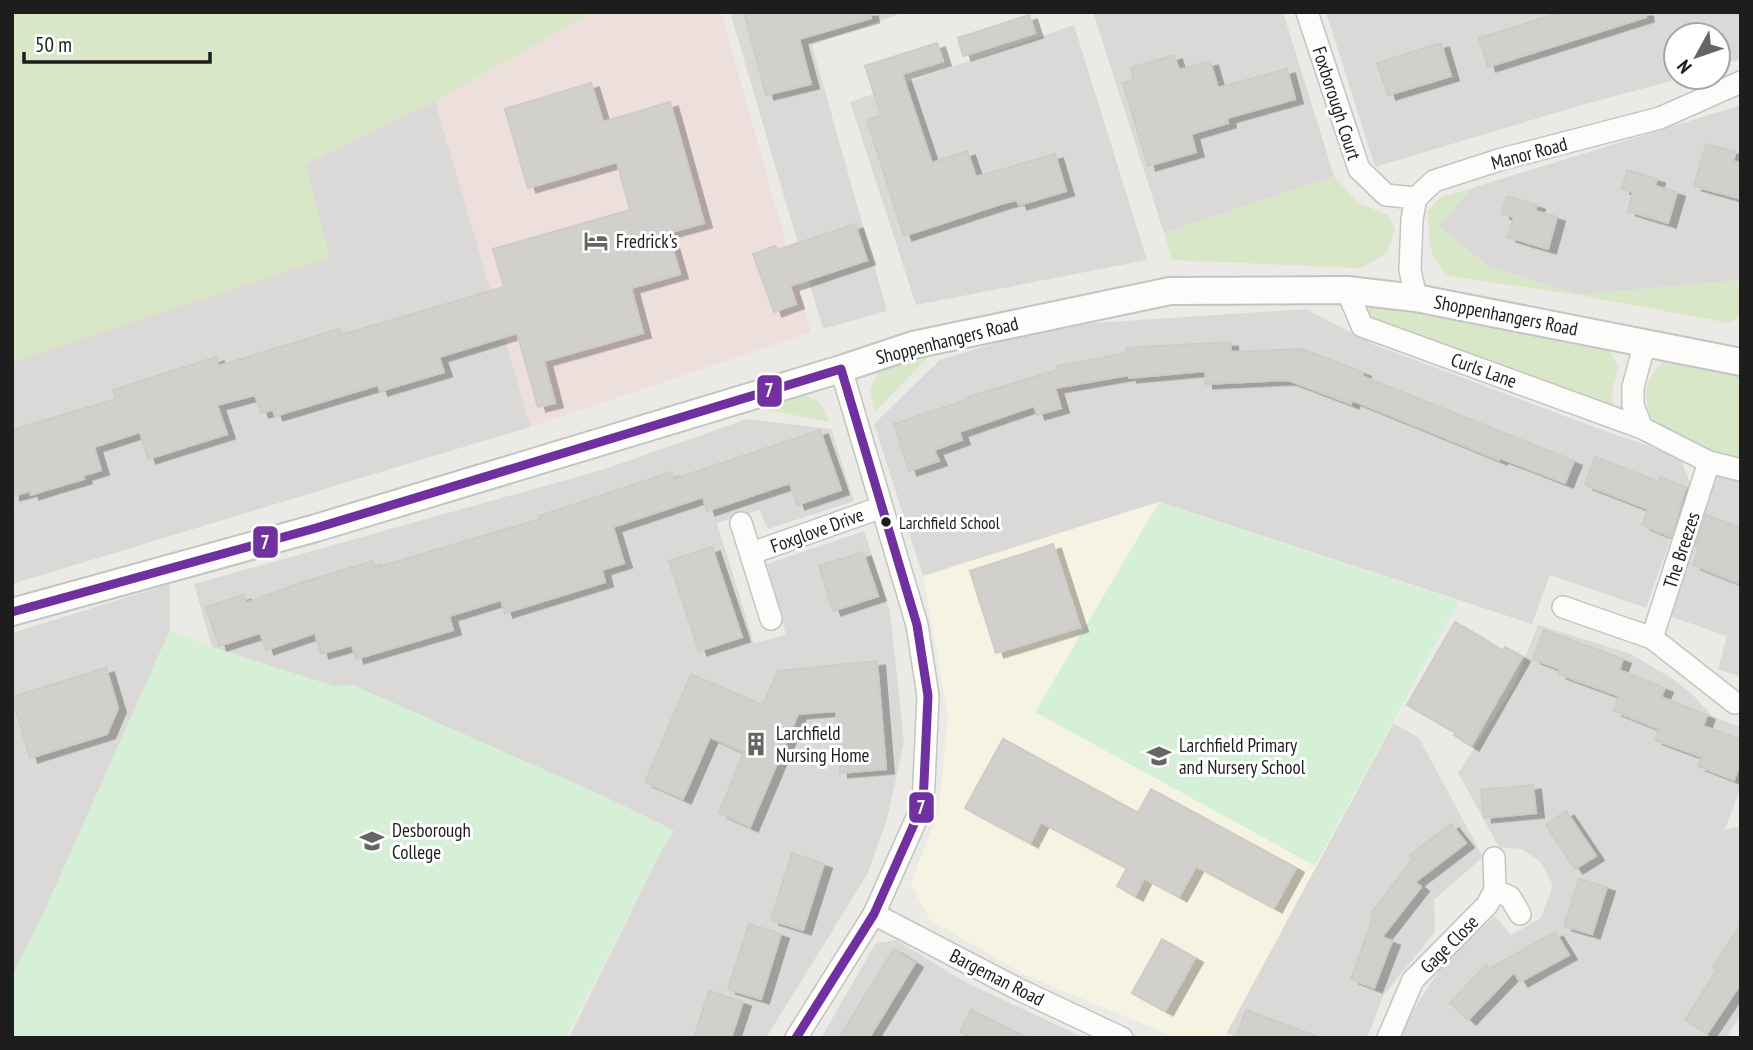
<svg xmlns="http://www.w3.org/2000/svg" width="1753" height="1050" viewBox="0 0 1753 1050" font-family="'PT Sans Narrow',sans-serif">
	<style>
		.residential { fill: #dbd9d7 }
		.commercial { fill: #eddfdc }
		.education { fill: #f5f4e2 }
		.religious { fill: #dad9d7 }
		.grass { fill: #d8e7c7 }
		.park { fill: #d5f0d6 }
		.building { fill: #d2d0cd; stroke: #cfcbc7; stroke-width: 2; filter: url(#shadow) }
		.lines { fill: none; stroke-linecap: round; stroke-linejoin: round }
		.minor-casing { stroke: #c4c4c2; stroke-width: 24 }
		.tertiary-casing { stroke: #c4c4c2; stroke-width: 30 }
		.minor { stroke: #fcfcfb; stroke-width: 21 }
		.tertiary { stroke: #fcfcfb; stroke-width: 26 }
		.bus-1-casing { stroke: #fff; stroke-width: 14 }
		.bus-1 { stroke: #7030a0; stroke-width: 9 }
		.bus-dot { fill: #1d1d1d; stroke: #fff; stroke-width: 2.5 }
		.labels { text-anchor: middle; stroke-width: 6; stroke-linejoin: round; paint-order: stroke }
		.bus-label { font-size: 17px; fill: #1d1d1d; stroke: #fff; text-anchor: start }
		.street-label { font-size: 19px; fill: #1d1d1d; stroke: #fff }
		.poi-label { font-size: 19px; fill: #1d1d1d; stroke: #fff; text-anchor: start }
		.line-badge { stroke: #fff; stroke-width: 2.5 }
		.badge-label { font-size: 19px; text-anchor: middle; font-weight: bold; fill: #fff }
	</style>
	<defs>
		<filter id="shadow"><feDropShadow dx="8" dy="4.5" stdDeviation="0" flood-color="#0004"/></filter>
	</defs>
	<rect width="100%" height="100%" fill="#eceae6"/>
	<g class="residential">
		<polygon points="730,12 905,12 812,45 887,311 823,329"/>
		<polygon points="1093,12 1283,12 1334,176 1164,233"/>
		<polygon points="1326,12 1741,12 1741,59 1718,66 1718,35 1676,35 1676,77 1686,77 1582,105 1375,167"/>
		<polygon points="1074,25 1147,260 916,305 850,102"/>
		<polygon points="435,101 531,427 473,444 449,370 112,479 12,508 12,362 329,257 305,164"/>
		<polygon points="1741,105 1741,280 1579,295 1488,266 1438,226 1472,188"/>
		<polygon points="1306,309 1375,345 1594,427 1680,457 1690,483 1646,608 1550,575 1532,624 1159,502 923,576 874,424 940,360 1014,337 1095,323"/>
		<polygon points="747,419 831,429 854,501 768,529 759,510 717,523 754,643 786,635 767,564 864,531 890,611 904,742 887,819 868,873 766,1038 569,1038 661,851 673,830 601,795 354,686 333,686 212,647 194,584 605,469"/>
		<polygon points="1722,471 1741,478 1741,677 1718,669 1727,636 1666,615 1713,476"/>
		<polygon points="170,584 170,630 46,908 12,977 12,633"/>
		<polygon points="1538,625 1631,654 1673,679 1692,694 1713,717 1741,727 1741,786 1725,830 1741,826 1741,1015 1726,1038 1400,1038 1410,1015 1444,963 1495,916 1511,935 1541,918 1553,885 1540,861 1521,849 1499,847 1458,773 1513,688"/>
		<polygon points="1393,723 1419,738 1483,857 1434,900 1435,932 1383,996 1367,1038 1238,1038 1226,1033"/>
		<polygon points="896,940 967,983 1085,1038 821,1038 876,943"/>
	</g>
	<polygon class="commercial" points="593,12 721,12 811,332 531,427 435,101"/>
	<polygon class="education" points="1159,502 1459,601 1224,1038 1177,1038 1025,975 930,920 911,884 939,809 948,715 923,576"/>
	<polygon class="religious" points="450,370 473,444 12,584 12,508 112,479"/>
	<g class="grass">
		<polygon points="12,12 593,12 435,101 305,164 330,257 12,362"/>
		<polygon points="1334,176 1358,203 1388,215 1395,229 1387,253 1361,268 1172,260 1164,233"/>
		<path d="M1472,188L1439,226L1488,266L1578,295L1741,280V315L1729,323L1579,295L1448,276C1426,254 1430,241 1428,211L1441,197Z"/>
		<polygon points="1372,299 1607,345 1618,367 1611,394 1617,412 1367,319 1364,311"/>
		<polygon points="929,356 875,412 870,389 880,370"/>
		<path d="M1665,360L1741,377V458L1708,449L1653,424C1643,395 1642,382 1665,360Z"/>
		<polygon points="799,392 820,403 829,422 754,407"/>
	</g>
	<g class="park">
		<polygon points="1159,502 1459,601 1315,866 1035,712"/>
		<polygon points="170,630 212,647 333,686 353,685 601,795 674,831 661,851 566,1038 12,1038 12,977 46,908"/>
	</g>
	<g class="building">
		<polygon points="744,12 870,12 871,18 799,39 811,84 766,95"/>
		<polygon points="1563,12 1645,12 1646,17 1488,67 1479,38"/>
		<polygon points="1029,15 1035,33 963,56 958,38"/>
		<polygon points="937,43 943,61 902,74 932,163 967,151 976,177 1055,154 1066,191 1019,205 1017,200 1004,203 904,236 867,120 881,115 865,66"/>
		<polygon points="1441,43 1451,76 1388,95 1377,63"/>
		<polygon points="1174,55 1179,70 1210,61 1218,88 1287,69 1295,99 1227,118 1228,123 1191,134 1196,152 1148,166 1123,83 1134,79 1131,68"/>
		<polygon points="591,83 603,122 670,102 704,223 668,233 680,274 631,288 643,333 544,361 555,403 538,407 517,333 439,357 444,372 380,391 378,385 275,416 273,410 261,413 255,395 217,405 227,434 148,459 140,432 94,447 101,470 82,476 84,479 50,489 31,495 30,491 12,496 12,430 116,399 113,390 216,357 218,366 339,329 341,335 504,287 493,249 630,210 617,162 528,188 505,109"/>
		<polygon points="1706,144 1736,152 1733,161 1741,163 1741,199 1694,186"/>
		<polygon points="1627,170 1657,179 1655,186 1677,192 1668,223 1628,211 1633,192 1622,189"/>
		<polygon points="1507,196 1537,205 1535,211 1557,217 1548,249 1508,237 1514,217 1502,214"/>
		<polygon points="855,224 867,260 790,286 796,304 774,312 753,254 775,246 777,250"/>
		<polygon points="1230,342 1231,352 1302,349 1363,372 1362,376 1574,461 1565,483 1500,458 1499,460 1352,400 1351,404 1288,380 1205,384 1205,371 1129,378 1129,375 1055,388 1061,408 1037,415 1034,406 959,432 962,440 934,450 939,461 909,471 894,424 969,399 968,397 1057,370 1057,366 1127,353 1126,348"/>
		<polygon points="820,430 841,490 797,505 790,483 707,511 703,497 613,527 624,563 602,570 605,582 505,613 501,600 449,616 453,630 356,659 352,645 321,654 315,633 266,650 260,633 219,646 206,607 243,595 246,603 300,583 373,561 375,568 540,519 539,516 671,472 674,479"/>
		<polygon points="1595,457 1659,482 1660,477 1686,487 1671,537 1642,525 1648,509 1585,485"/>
		<polygon points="1706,515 1741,528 1741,584 1693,565 1699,548 1696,546"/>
		<polygon points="1053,544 1080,627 996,653 970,571"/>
		<polygon points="712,547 742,637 699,651 669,561"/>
		<polygon points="863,552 878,596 833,611 819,566"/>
		<polygon points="1455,622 1503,651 1505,647 1522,657 1471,746 1454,735 1456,733 1407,705"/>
		<polygon points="1544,630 1623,659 1619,670 1665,688 1661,697 1707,715 1703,726 1741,740 1741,761 1734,780 1698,766 1702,757 1655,740 1659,729 1614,711 1619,696 1558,674 1560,669 1533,659"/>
		<polygon points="877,661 886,769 840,773 836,711 798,714 750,827 719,813 744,752 710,737 683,799 645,782 691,674 763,705 778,671"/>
		<polygon points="106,668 118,708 107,734 30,758 12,697"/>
		<polygon points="1003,739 1138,813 1151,789 1296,868 1274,908 1196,866 1179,897 1144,878 1135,896 1117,886 1127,868 1041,822 1030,843 965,808"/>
		<polygon points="1533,785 1536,813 1484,818 1481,790"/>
		<polygon points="1566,811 1596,856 1575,869 1546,825"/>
		<polygon points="1451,824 1466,843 1415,882 1421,887 1382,937 1392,941 1374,988 1351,979 1374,915 1371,913 1413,859 1410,855"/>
		<polygon points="792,853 824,864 803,930 771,920"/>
		<polygon points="1579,879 1607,887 1592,934 1564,926"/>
		<polygon points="749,924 781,934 761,999 728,989"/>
		<polygon points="1741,924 1741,983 1707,1034 1685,1020 1717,970 1713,967"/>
		<polygon points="1555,932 1569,955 1520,982 1514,972 1468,1020 1450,1003 1486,965 1489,969"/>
		<polygon points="1162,939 1195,958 1165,1011 1132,993"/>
		<polygon points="894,949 915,963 869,1038 839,1038"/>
		<polygon points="709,991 743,1002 731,1038 694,1038"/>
		<polygon points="971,1010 1028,1038 971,1038 960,1032"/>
		<polygon points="1246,1010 1316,1036 1316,1038 1236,1038"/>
	</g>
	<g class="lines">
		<g class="minor-casing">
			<g id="minor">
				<polyline points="1307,12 1359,169 1386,195 1416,198"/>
				<polyline points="1347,290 1362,326 1642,428 1709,462 1741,470"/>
				<polyline points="1416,298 1410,270 1412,219 1416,198 1434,181 1502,159 1660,118 1741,82"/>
				<polyline points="1642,428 1633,405 1633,387 1645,342"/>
				<polyline points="741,523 771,619"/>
				<polyline points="752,553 882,507"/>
				<polyline points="1563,607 1652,638 1735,703"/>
				<polyline points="1652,638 1709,462"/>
				<polyline points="1495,890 1510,897 1520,914"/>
				<polyline points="874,914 1018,989 1122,1038"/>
				<polyline points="796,1038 874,914 923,804 928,696 917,625 841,369"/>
				<polyline points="1388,1038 1413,980 1487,905 1495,890 1494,858"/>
			</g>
		</g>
		<g class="tertiary-casing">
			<polyline id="tertiary" points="12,612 316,528 841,369 913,345 1170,291 1347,290 1416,298 1741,362"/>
		</g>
		<use href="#minor" class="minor"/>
		<use href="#tertiary" class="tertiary"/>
		<g class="bus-1-casing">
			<polyline id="bus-1" points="12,612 316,528 841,369 917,625 928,696 923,804 874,914 796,1038"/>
		</g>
		<use href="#bus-1" class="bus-1"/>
	</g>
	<defs>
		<g id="hotel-bare" transform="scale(1.89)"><path d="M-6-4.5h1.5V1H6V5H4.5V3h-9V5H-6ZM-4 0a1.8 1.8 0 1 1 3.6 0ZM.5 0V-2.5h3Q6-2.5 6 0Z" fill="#656563" stroke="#fff" stroke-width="2.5" paint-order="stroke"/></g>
		<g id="building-bare" transform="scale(1.89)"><path d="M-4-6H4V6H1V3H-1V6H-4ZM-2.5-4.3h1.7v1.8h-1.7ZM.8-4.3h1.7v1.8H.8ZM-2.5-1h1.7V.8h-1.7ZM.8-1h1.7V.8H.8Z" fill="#656563" stroke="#fff" stroke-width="2.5" paint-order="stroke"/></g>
		<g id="school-bare" transform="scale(1.89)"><path d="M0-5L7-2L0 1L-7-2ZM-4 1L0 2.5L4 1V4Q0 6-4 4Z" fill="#656563" stroke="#fff" stroke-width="2.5" paint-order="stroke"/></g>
	</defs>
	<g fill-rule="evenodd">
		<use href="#hotel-bare" x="596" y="241"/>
		<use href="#building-bare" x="756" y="744"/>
		<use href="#school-bare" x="1159" y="756"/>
		<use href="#school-bare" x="372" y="841"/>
	</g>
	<circle class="bus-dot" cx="886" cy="522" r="6"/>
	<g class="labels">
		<g class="bus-label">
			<text x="899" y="529">Larchfield School</text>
		</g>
		<g class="street-label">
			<text transform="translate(1337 103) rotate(72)" y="7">Foxborough Court</text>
			<text transform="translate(1529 153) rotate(-15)" y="7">Manor Road</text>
			<text transform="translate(1506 315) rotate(11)" y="7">Shoppenhangers Road</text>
			<text transform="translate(947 340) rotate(-14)" y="7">Shoppenhangers Road</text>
			<text transform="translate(1484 370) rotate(20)" y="7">Curls Lane</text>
			<text transform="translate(817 530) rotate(-20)" y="7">Foxglove Drive</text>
			<text transform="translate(1681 550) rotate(-72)" y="7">The Breezes</text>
			<text transform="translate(1449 944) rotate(-45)" y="7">Gage Close</text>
			<text transform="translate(997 977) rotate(27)" y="7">Bargeman Road</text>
		</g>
		<g class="poi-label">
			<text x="616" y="248">Fredrick's</text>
			<text x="776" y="740">Larchfield<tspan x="776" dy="22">Nursing Home</tspan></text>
			<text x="1179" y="752">Larchfield Primary<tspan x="1179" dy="22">and Nursery School</tspan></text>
			<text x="392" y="837">Desborough<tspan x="392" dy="22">College</tspan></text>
		</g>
	</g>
	<g class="line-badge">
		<rect x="756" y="374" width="27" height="34" rx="7" fill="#7030a0"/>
		<rect x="252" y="525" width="27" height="34" rx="7" fill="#7030a0"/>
		<rect x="908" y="791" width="27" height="33" rx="7" fill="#7030a0"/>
	</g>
	<g class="badge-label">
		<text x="769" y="397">7</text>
		<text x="265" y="549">7</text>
		<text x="921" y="814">7</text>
	</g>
	<rect width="1753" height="1050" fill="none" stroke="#1d1d1d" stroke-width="28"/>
	<g transform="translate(1697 56) rotate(230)"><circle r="33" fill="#ffffff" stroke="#a5a5a5" stroke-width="2"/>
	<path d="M0-5L12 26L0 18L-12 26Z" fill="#656563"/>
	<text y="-10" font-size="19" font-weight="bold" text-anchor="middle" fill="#1d1d1d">N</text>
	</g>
	<path d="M24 52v10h186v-10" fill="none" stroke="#1d1d1d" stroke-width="3.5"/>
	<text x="35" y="52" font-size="21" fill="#1d1d1d" stroke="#ffffff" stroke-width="5" paint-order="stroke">50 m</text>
</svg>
